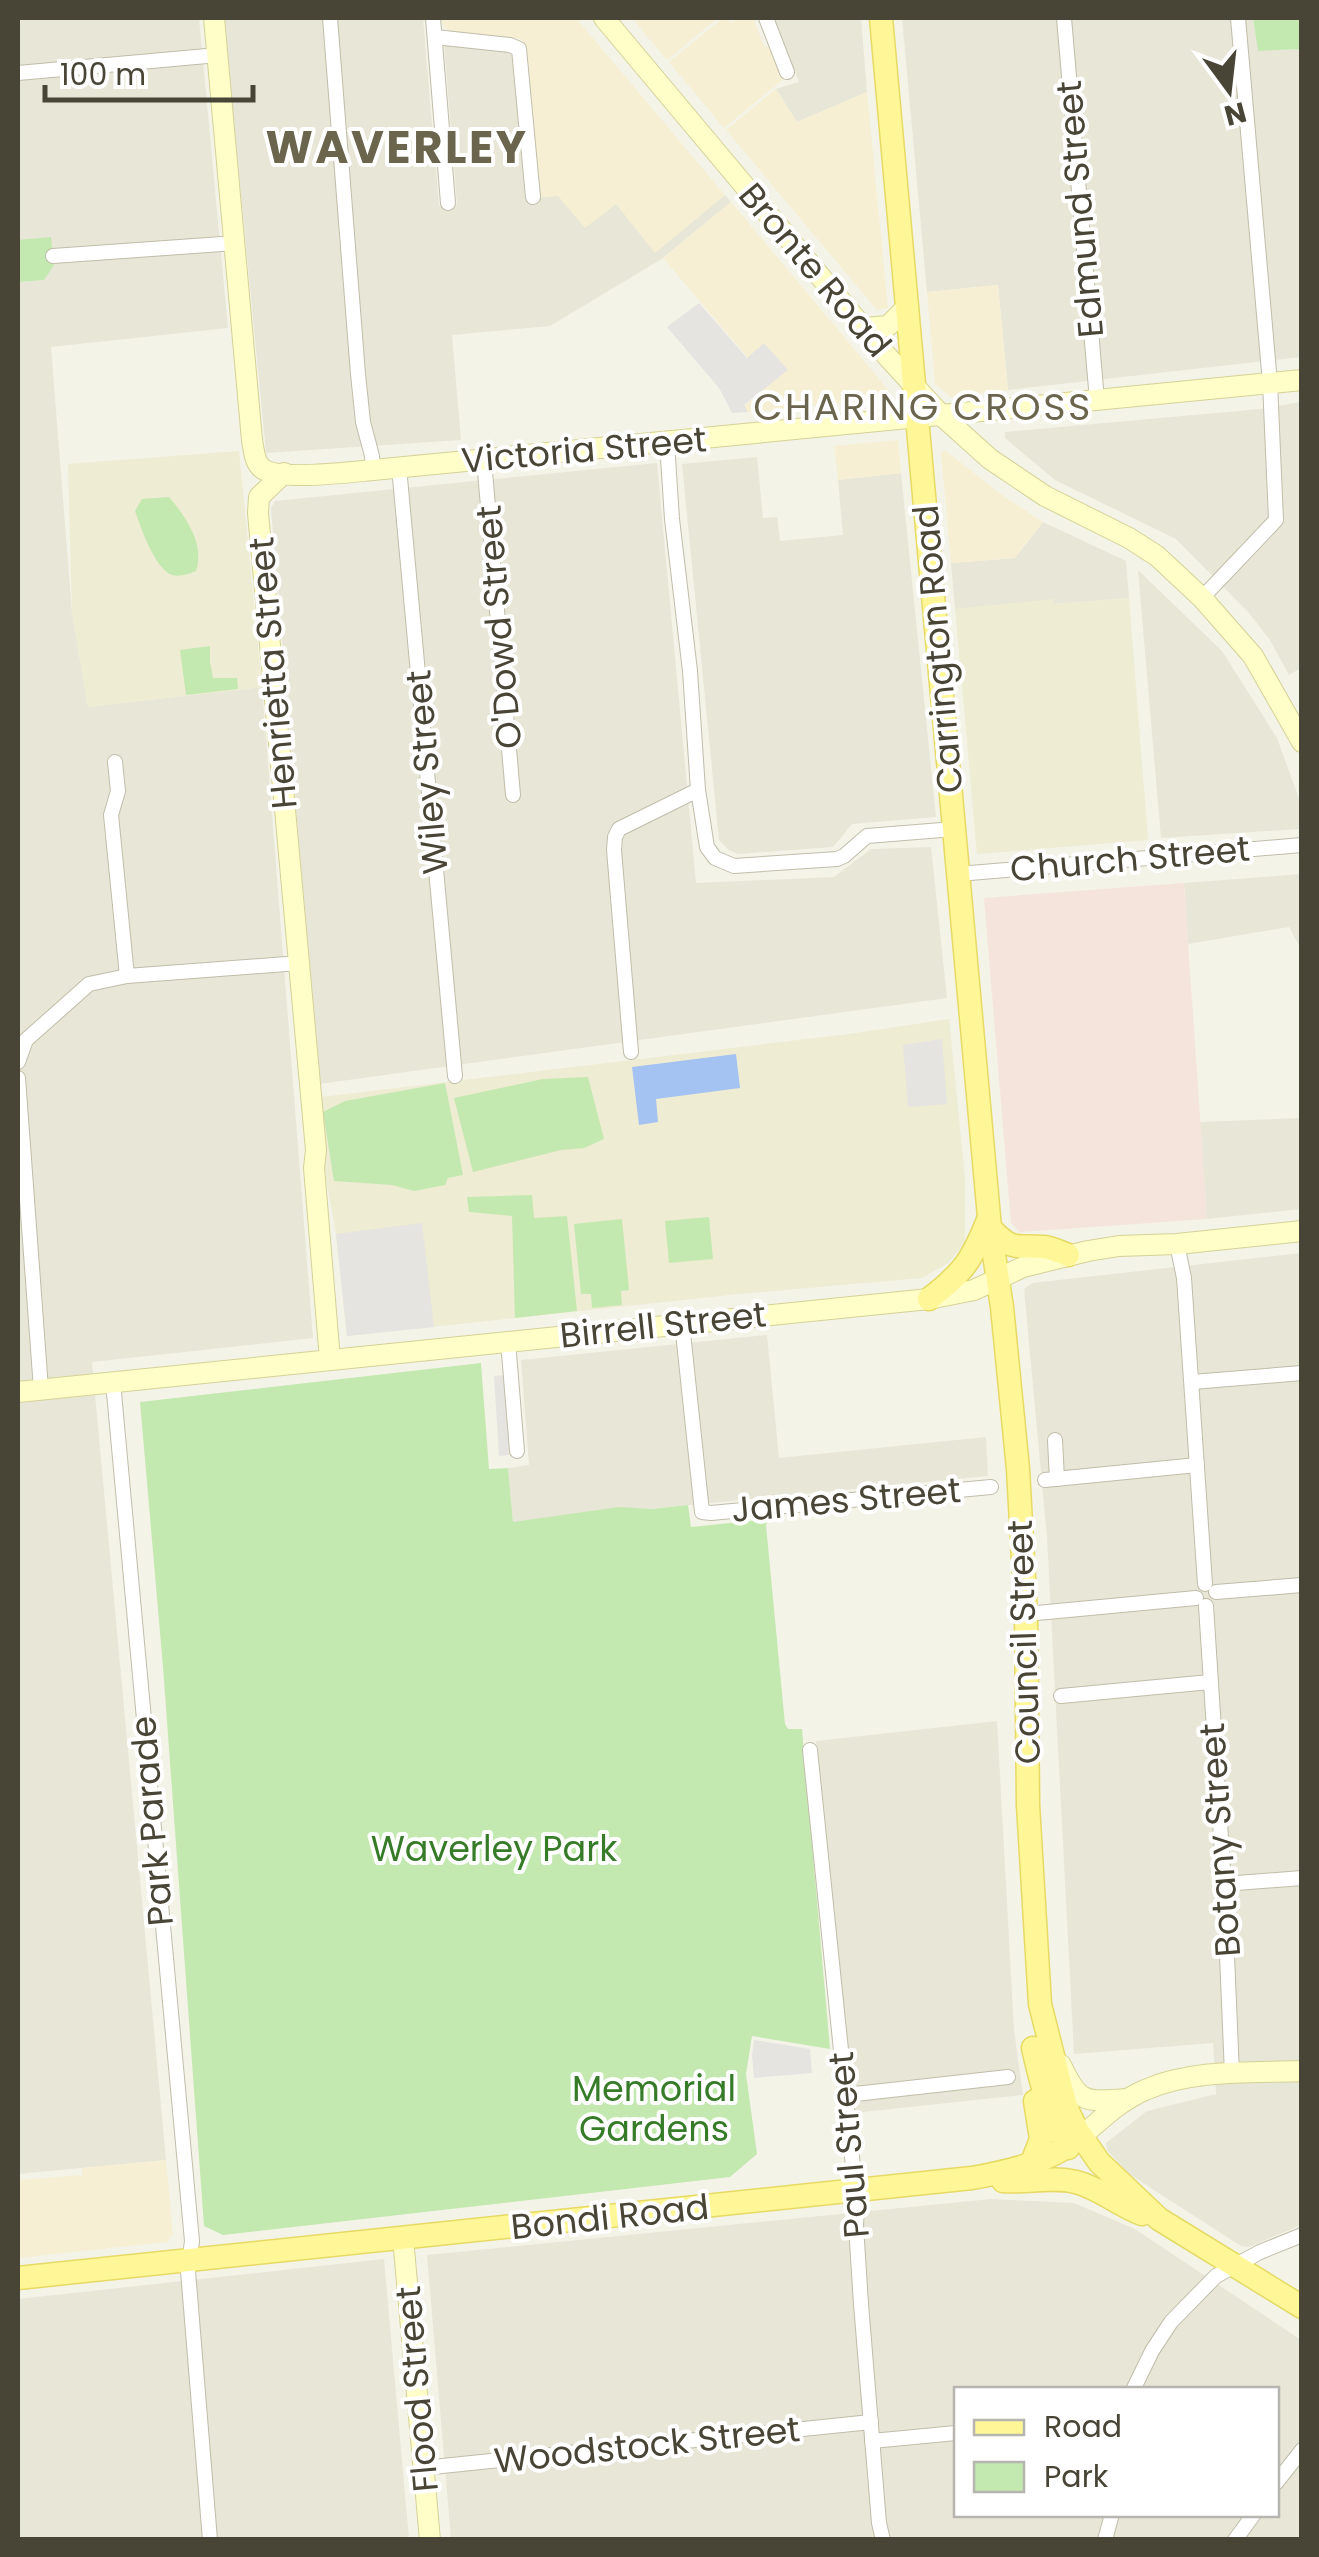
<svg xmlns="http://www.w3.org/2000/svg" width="1319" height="2557" viewBox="0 0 1319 2557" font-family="Poppins,sans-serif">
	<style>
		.residential { fill: #e8e6d6; fill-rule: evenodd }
		.commercial { fill: #f6efd3 }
		.education { fill: #eeecd2 }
		.medical { fill: #f5e4dc }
		.green { fill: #c4e9b0 }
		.parking { fill: #e6e4e0 }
		.water { fill: #a4c2f2 }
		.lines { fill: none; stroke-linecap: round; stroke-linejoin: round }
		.street-casing { stroke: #c0bdaa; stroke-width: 16 }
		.secondary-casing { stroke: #d5d297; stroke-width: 22 }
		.primary-casing { stroke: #e6da64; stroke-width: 25 }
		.street { stroke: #fff; stroke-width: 14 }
		.secondary { stroke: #fffdc8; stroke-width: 20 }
		.primary { stroke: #fff797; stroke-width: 22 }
		.labels { text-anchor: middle; stroke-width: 8; stroke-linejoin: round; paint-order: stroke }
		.street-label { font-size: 35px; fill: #484536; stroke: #fff }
		.park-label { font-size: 35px; fill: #367c28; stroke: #fff }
		.neighbourhood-label { font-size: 38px; letter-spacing: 2.5px; fill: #6b654d; stroke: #fff }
		.district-label { font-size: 45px; font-weight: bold; letter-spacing: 2.5px; fill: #6b654d; stroke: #fff }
	</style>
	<rect width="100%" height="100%" fill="#f4f3e8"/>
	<g class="residential">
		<polygon points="18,18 199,18 228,328 51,347 72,613 88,707 262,687 313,1338 92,1362 166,2160 18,2174 18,282 44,280 18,240"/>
		<polygon points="224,18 423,18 439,206 457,204 444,43 513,51 558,196 616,204 655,252 725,195 731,202 660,260 550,326 452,335 461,440 266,453"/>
		<polygon points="774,18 861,18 867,92 797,122 776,89 799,82"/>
		<polygon points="902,18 1253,18 1258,50 1297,49 1301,51 1301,357 1008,390 998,285 927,292"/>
		<polygon points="1301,402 1301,668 1289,675 1270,640 1249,613 1176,539 1055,480 1005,438 1005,432 1260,409"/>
		<polygon points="757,457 763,518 777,517 780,541 843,535 838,480 901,473 936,817 852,824 833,847 738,854 729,850 719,840 682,464"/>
		<polygon points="657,463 696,883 834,877 871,849 931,847 947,998 319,1084 271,508 275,501"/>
		<polygon points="1043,522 1126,561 1129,598 1053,604 1053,600 955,609 951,563 1015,558"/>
		<polygon points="1138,570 1222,651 1277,738 1301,804 1301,829 1161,838"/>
		<polygon points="1301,874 1301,949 1289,927 1188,944 1184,883"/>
		<polygon points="1301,1118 1301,1209 1207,1219 1200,1122"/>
		<polygon points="1301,1253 1301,2225 1249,2247 1241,2246 1129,2174 1107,2150 1106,2143 1147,2111 1216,2094 1213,2043 1074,2054 1047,1537 1024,1289 1032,1283"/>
		<polygon points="767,1335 779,1458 986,1437 988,1476 513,1522 508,1468 529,1465 521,1360"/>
		<polygon points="997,1721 1014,2030 1023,2095 854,2113 816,1741"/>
		<path d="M991,2199L1074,2203L1135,2229L1301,2340V2539H451L427,2255ZM956,2390H1276V2514H956Z"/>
		<polygon points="384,2259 409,2539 18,2539 18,2299"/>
	</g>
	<g class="commercial">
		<polygon points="441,18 576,18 725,195 655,253 616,204 585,228 558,196 535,198 522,39 448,31 442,24"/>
		<polygon points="632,18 718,18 667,60"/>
		<polygon points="723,18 726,18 731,23 738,18 753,18 765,48 770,44 784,79 724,128 669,62"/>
		<polygon points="776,89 797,122 867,92 888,308 877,310 726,130"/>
		<polygon points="731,202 891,393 890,399 748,412 744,406 788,369 748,358 663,258"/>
		<polygon points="998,285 1008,390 951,397 935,384 927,292"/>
		<polygon points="898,440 901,473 838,480 834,446"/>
		<polygon points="945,450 1002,495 1043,522 1015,558 951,563 941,453"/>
		<polygon points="166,2160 173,2235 167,2242 18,2258 18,2180 82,2175 82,2168"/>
	</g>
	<g class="education">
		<polygon points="239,451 262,687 88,707 72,613 68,464"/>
		<polygon points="1129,598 1148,840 977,854 955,609 1053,599 1054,604"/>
		<polygon points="949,1019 965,1179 965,1242 948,1263 922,1278 739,1294 347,1336 336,1234 312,1098 849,1034"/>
	</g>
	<polygon class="medical" points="1184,883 1207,1219 1020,1232 1011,1223 984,898"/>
	<g class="green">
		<polygon points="1253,18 1301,18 1301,51 1297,49 1258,51"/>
		<polygon points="51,237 54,265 44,280 18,282 18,240"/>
		<path d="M169,497C186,517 205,544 196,571C189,574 180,577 172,575C155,569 141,528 135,511L142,499Z"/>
		<polygon points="210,646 210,662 213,678 237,678 238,689 186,695 180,650"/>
		<polygon points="588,1077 604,1139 584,1148 561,1150 473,1172 454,1098 543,1079"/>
		<polygon points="445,1083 463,1175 448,1178 445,1185 414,1191 392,1185 334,1181 323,1112 345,1101"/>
		<polygon points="532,1195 534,1218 567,1216 577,1311 515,1318 512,1216 469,1212 467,1197"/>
		<polygon points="709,1217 713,1259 669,1263 665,1221"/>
		<polygon points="622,1219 629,1290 621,1291 622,1305 592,1308 591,1294 581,1294 574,1224"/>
		<polygon points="481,1363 489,1469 508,1468 513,1522 619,1507 651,1509 688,1505 691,1527 769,1519 766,1525 785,1724 788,1729 802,1729 830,2049 752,2036 746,2074 757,2154 730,2177 223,2235 204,2226 163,1667 140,1402"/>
	</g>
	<g class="parking">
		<polygon points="699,303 747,358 764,343 788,370 744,405 748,412 732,413 719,388 667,327"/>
		<polygon points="942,1039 947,1104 908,1107 903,1045"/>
		<polygon points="422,1223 434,1327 347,1336 336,1234"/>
		<polygon points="505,1375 509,1455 499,1456 494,1376"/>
		<polygon points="754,2040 810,2049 812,2073 754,2078 752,2056"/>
	</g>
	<polygon class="water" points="736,1054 740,1088 656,1099 658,1122 639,1125 632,1067"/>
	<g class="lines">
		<g class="street-casing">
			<g id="street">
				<polyline points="330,18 358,374 363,422 372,456 373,470"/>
				<polyline points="433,18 448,203"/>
				<polyline points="766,18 787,72"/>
				<polyline points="1064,18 1097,400"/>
				<polyline points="435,37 510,45 519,49 533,197"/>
				<polyline points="18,73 218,55"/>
				<polyline points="53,256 236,243"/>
				<polyline points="667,443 672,519 690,671 698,790 707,847 715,858 734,866 837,859 844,856 867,836 954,829"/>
				<polyline points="484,460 513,795"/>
				<polyline points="399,467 455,1076"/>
				<polyline points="1202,598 1276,520 1270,383 1238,18"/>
				<polyline points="115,762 118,791 111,815 127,976"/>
				<polyline points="958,874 1302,845"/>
				<polyline points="631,1052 614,850 615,837 619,829 698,790"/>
				<polyline points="18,1062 26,1040 89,984 127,976 299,963"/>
				<polyline points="18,1078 41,1389"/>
				<polyline points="1177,1244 1184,1278 1205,1584"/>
				<polyline points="682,1323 702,1512 711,1513 991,1487"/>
				<polyline points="508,1341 517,1451"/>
				<polyline points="113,1382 192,2241 188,2271 210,2540"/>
				<polyline points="1192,1382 1302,1373"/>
				<polyline points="1055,1440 1057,1479"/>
				<polyline points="1045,1480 1197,1465"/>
				<polyline points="1216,1592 1302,1585"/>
				<polyline points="1206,1606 1224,1884 1232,2074"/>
				<polyline points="1026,1614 1196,1598"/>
				<polyline points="1061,1696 1210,1682"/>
				<polyline points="810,1750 857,2205 856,2226 861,2304 879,2523 883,2540"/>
				<polyline points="1224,1884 1302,1878"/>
				<polyline points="846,2095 1008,2077"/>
				<polyline points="1133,2390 1152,2351 1171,2322 1216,2276 1260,2252 1302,2235"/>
				<polyline points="872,2441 956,2433"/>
				<polyline points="423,2468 871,2422"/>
				<polyline points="1276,2483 1302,2450"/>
				<polyline points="1105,2540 1112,2514"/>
				<polyline points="1235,2540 1254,2514"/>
			</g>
		</g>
		<g class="secondary-casing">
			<g id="secondary">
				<path d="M214,18L252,440C254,450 254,463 263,469C280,481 351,472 373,470L1302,380"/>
				<polyline points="604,18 886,355 941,415 990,459 1045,496 1129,538 1157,556 1202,598 1253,656 1302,742"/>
				<polyline points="864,328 888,326 908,306"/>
				<polyline points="284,473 259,497 258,513 316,1150 314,1168 330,1360"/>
				<polyline points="18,1392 929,1299 974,1290 1023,1267 1088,1251 1119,1246 1177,1244 1302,1231"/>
				<path d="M1061,2065C1080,2106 1086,2101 1128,2099"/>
				<path d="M1081,2137C1100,2120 1121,2100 1145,2090C1192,2069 1251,2073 1302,2071"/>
				<polyline points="403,2238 430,2540"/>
			</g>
		</g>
		<g class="primary-casing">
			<g id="primary">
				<polyline points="881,18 990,1228 1002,1307 1018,1469 1026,1614 1028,1805 1040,2004 1066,2107 1077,2130 1099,2162 1159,2219 1302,2307"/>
				<path d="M990,1228C1013,1252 1015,1245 1044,1247C1052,1248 1060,1252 1068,1255"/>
				<path d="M929,1299C963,1273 972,1260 988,1220"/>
				<path d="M1033,2048C1041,2083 1049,2116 1068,2148"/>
				<polyline points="1031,2165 1041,2139 1035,2101"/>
				<path d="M1003,2181C1028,2183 1052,2176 1076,2182C1100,2188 1119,2206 1142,2214"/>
				<path d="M18,2278L972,2178C1012,2171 1049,2162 1081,2137"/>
			</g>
		</g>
		<use href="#street" class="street"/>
		<use href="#secondary" class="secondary"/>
		<use href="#primary" class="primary"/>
	</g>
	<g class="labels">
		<g class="street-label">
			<text transform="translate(1080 209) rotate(-95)" y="12">Edmund Street</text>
			<text transform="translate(815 270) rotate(50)" y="12">Bronte Road</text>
			<text transform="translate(584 450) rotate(-5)" y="12">Victoria Street</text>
			<text transform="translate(499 627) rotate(-95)" y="12">O'Dowd Street</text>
			<text transform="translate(938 649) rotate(-95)" y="12">Carrington Road</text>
			<text transform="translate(273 673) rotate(-95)" y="12">Henrietta Street</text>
			<text transform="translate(427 772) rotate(-95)" y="12">Wiley Street</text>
			<text transform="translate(1130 859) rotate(-5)" y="12">Church Street</text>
			<text transform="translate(663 1325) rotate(-6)" y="12">Birrell Street</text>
			<text transform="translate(846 1500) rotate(-5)" y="12">James Street</text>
			<text transform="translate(1024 1642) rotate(-92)" y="12">Council Street</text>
			<text transform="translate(152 1821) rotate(-95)" y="12">Park Parade</text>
			<text transform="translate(1220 1840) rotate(-94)" y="12">Botany Street</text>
			<text transform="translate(849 2145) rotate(-95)" y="12">Paul Street</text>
			<text transform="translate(610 2217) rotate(-6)" y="12">Bondi Road</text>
			<text transform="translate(417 2389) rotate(-95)" y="12">Flood Street</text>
			<text transform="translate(647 2445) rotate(-6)" y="12">Woodstock Street</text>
		</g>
		<g class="park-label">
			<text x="494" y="1861">Waverley Park</text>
			<text x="654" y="2101">Memorial<tspan x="654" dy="40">Gardens</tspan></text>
		</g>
		<g class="neighbourhood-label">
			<text x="923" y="420">CHARING CROSS</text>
		</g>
		<g class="district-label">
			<text x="397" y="163">WAVERLEY</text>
		</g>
	</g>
	<rect width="1319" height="2557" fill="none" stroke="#484536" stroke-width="40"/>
	<rect x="954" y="2387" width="325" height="130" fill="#ffffff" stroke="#b6b5af" stroke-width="2.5"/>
	<rect x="974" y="2420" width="50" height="15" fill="#fff797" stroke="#b6b5af" stroke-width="2.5"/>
	<text x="1044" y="2437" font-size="30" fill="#484536">Road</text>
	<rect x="974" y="2462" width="50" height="30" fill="#c4e9b0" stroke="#b6b5af" stroke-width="2.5"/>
	<text x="1044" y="2487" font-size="30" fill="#484536">Park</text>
	<g transform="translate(1229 90) rotate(165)" stroke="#ffffff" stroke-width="8" paint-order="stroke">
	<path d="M0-8L18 38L0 25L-18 38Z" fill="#484536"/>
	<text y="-15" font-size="28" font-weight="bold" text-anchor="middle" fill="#484536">N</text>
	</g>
	<path d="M45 85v15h208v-15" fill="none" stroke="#484536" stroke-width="5"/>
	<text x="60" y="85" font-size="30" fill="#484536" stroke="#ffffff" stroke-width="8" paint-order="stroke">100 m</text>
</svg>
